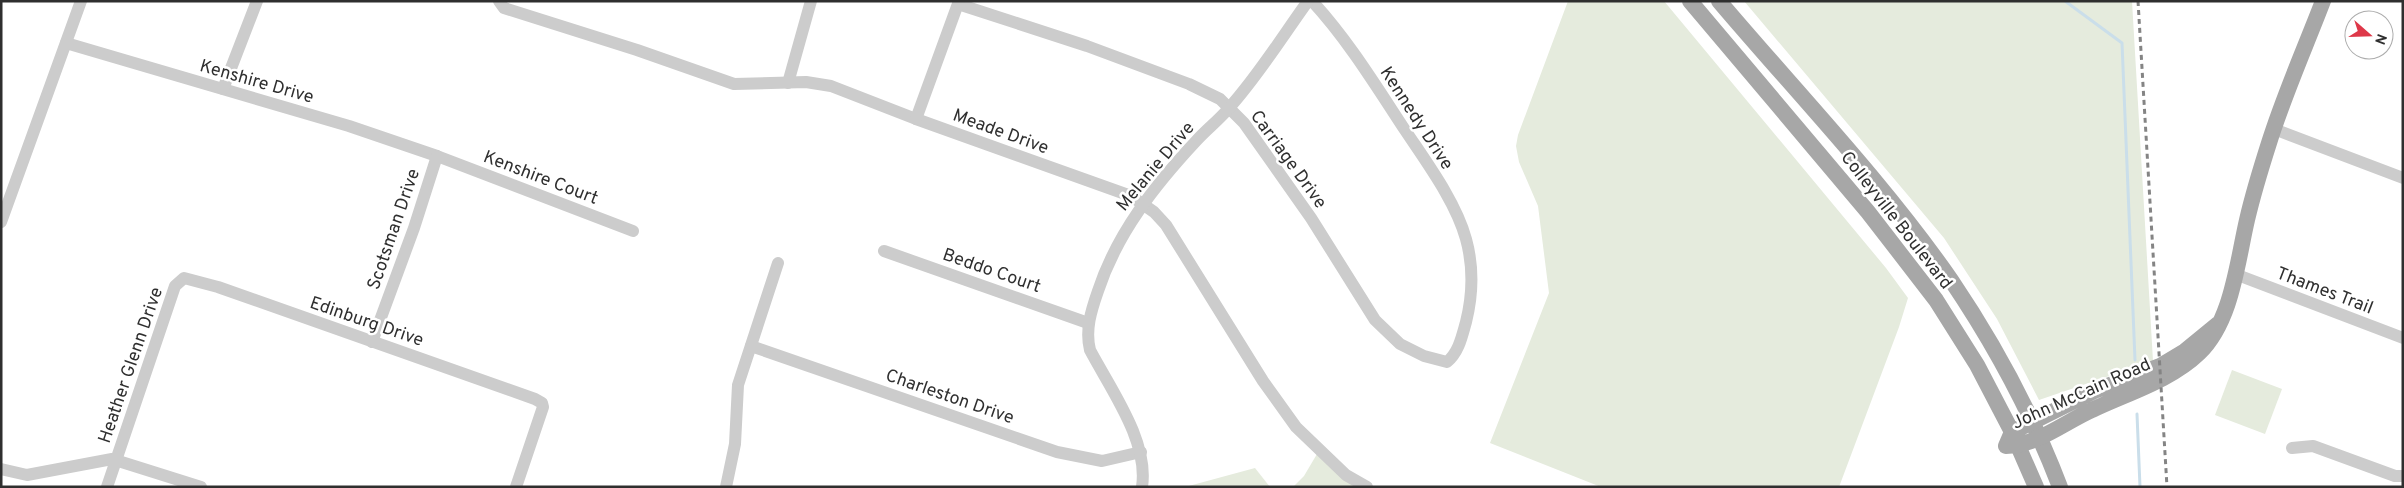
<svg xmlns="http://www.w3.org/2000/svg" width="2404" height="488" viewBox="0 0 2404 488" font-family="Overpass,sans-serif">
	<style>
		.green { fill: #e5ebdd }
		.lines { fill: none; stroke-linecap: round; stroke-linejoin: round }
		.stream { stroke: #cadeea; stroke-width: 3 }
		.minor { stroke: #ccc; stroke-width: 12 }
		.major { stroke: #a7a7a7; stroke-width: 16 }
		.rail { stroke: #848484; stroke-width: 3; stroke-dasharray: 5 4; stroke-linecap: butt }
		.labels { text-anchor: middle; stroke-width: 5; stroke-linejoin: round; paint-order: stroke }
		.street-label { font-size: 18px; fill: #2f2f2f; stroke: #fff }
	</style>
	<rect width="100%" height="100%" fill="#fff"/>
	<g class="green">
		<polygon points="1568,1 1664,1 1886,268 1908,298 1899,327 1839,487 1601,487 1490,443 1549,293 1538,206 1519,162 1516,146 1518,135"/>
		<polygon points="1744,1 2132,1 2153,361 2039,400 1997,319 1944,238"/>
		<polygon points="2232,370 2282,389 2265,434 2215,415"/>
		<polygon points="1317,454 1363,487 1293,487 1304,476"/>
		<polygon points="1255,468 1270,487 1185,487"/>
	</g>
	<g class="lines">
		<g class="stream">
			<polyline points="2065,1 2122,43 2135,360"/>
			<polyline points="2137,414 2140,487"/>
		</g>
		<g class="minor">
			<polyline points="499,1 504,8 637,50 734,84 806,82 831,86 916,119 1131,196 1154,212 1166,225 1263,381 1296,427 1346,475 1367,487"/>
			<path d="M958,4L1087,46L1189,84L1220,99L1244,123L1311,218L1375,320L1400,344L1424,356L1447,362C1459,352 1462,336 1466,322C1473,294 1474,268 1466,239C1456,202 1427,163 1405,130C1376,86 1348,40 1312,1"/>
			<polyline points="66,43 349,126 437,156 633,231"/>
			<polyline points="788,83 811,1"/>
			<polyline points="223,89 257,1"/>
			<polyline points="916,119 959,1"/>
			<polyline points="2274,129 2403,178"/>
			<polyline points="1,222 81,1"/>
			<polyline points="884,251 1088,323"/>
			<polyline points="2235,274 2403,338"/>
			<polyline points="372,342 414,228 437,156"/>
			<polyline points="751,346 1057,452 1102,461 1141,452"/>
			<polyline points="2292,448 2313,446 2395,476 2403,476"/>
			<polyline points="1,469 27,475 112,459 201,487"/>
			<polyline points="107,487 175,286 184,278 218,287 535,399 542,403 543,407 516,487"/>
			<polyline points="726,487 735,444 738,385 778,263"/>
			<path d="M1142,487C1149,441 1111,390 1090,350C1085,330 1091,311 1098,291C1117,233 1155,185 1197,140C1207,129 1219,120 1229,108C1258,76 1282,37 1308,1"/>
		</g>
		<g class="major">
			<polyline points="1690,1 1868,212 1936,300 1977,365 2012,432 2036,487"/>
			<path d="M1719,1C1797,93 1882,181 1951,280C1995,345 2032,414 2060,487"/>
			<path d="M2218,324L2185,351L2160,366L2094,391L2012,432L2006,446C2036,446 2065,422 2092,410C2127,393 2170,381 2199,353C2232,321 2237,263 2247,220C2253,194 2261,168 2269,143C2284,95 2305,48 2323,1"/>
		</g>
		<polyline class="rail" points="2138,1 2167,487"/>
	</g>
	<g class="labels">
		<g class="street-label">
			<text transform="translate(257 81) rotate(16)" y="6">Kenshire Drive</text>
			<text transform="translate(1417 118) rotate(57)" y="6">Kennedy Drive</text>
			<text transform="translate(1001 131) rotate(20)" y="6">Meade Drive</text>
			<text transform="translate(1289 159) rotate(54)" y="6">Carriage Drive</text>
			<text transform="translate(1155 166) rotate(-50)" y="6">Melanie Drive</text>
			<text transform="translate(541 177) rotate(21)" y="6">Kenshire Court</text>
			<text transform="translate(1897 220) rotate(52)" y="6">Colleyville Boulevard</text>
			<text transform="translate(393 229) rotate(-71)" y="6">Scotsman Drive</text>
			<text transform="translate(992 270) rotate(19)" y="6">Beddo Court</text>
			<text transform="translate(2325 290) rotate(21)" y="6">Thames Trail</text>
			<text transform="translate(367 321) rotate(19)" y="6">Edinburg Drive</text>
			<text transform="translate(130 365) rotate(-71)" y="6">Heather Glenn Drive</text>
			<text transform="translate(2081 393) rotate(-24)" y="6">John McCain Road</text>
			<text transform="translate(950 396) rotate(19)" y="6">Charleston Drive</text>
		</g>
	</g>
	<rect width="2404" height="488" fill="none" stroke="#2f2f2f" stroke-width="5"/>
	<g transform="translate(2369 35) rotate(110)"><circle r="24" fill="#ffffff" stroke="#acacac"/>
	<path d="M0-4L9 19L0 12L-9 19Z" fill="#de3849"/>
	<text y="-8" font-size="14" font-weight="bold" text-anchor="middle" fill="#2f2f2f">N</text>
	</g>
</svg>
